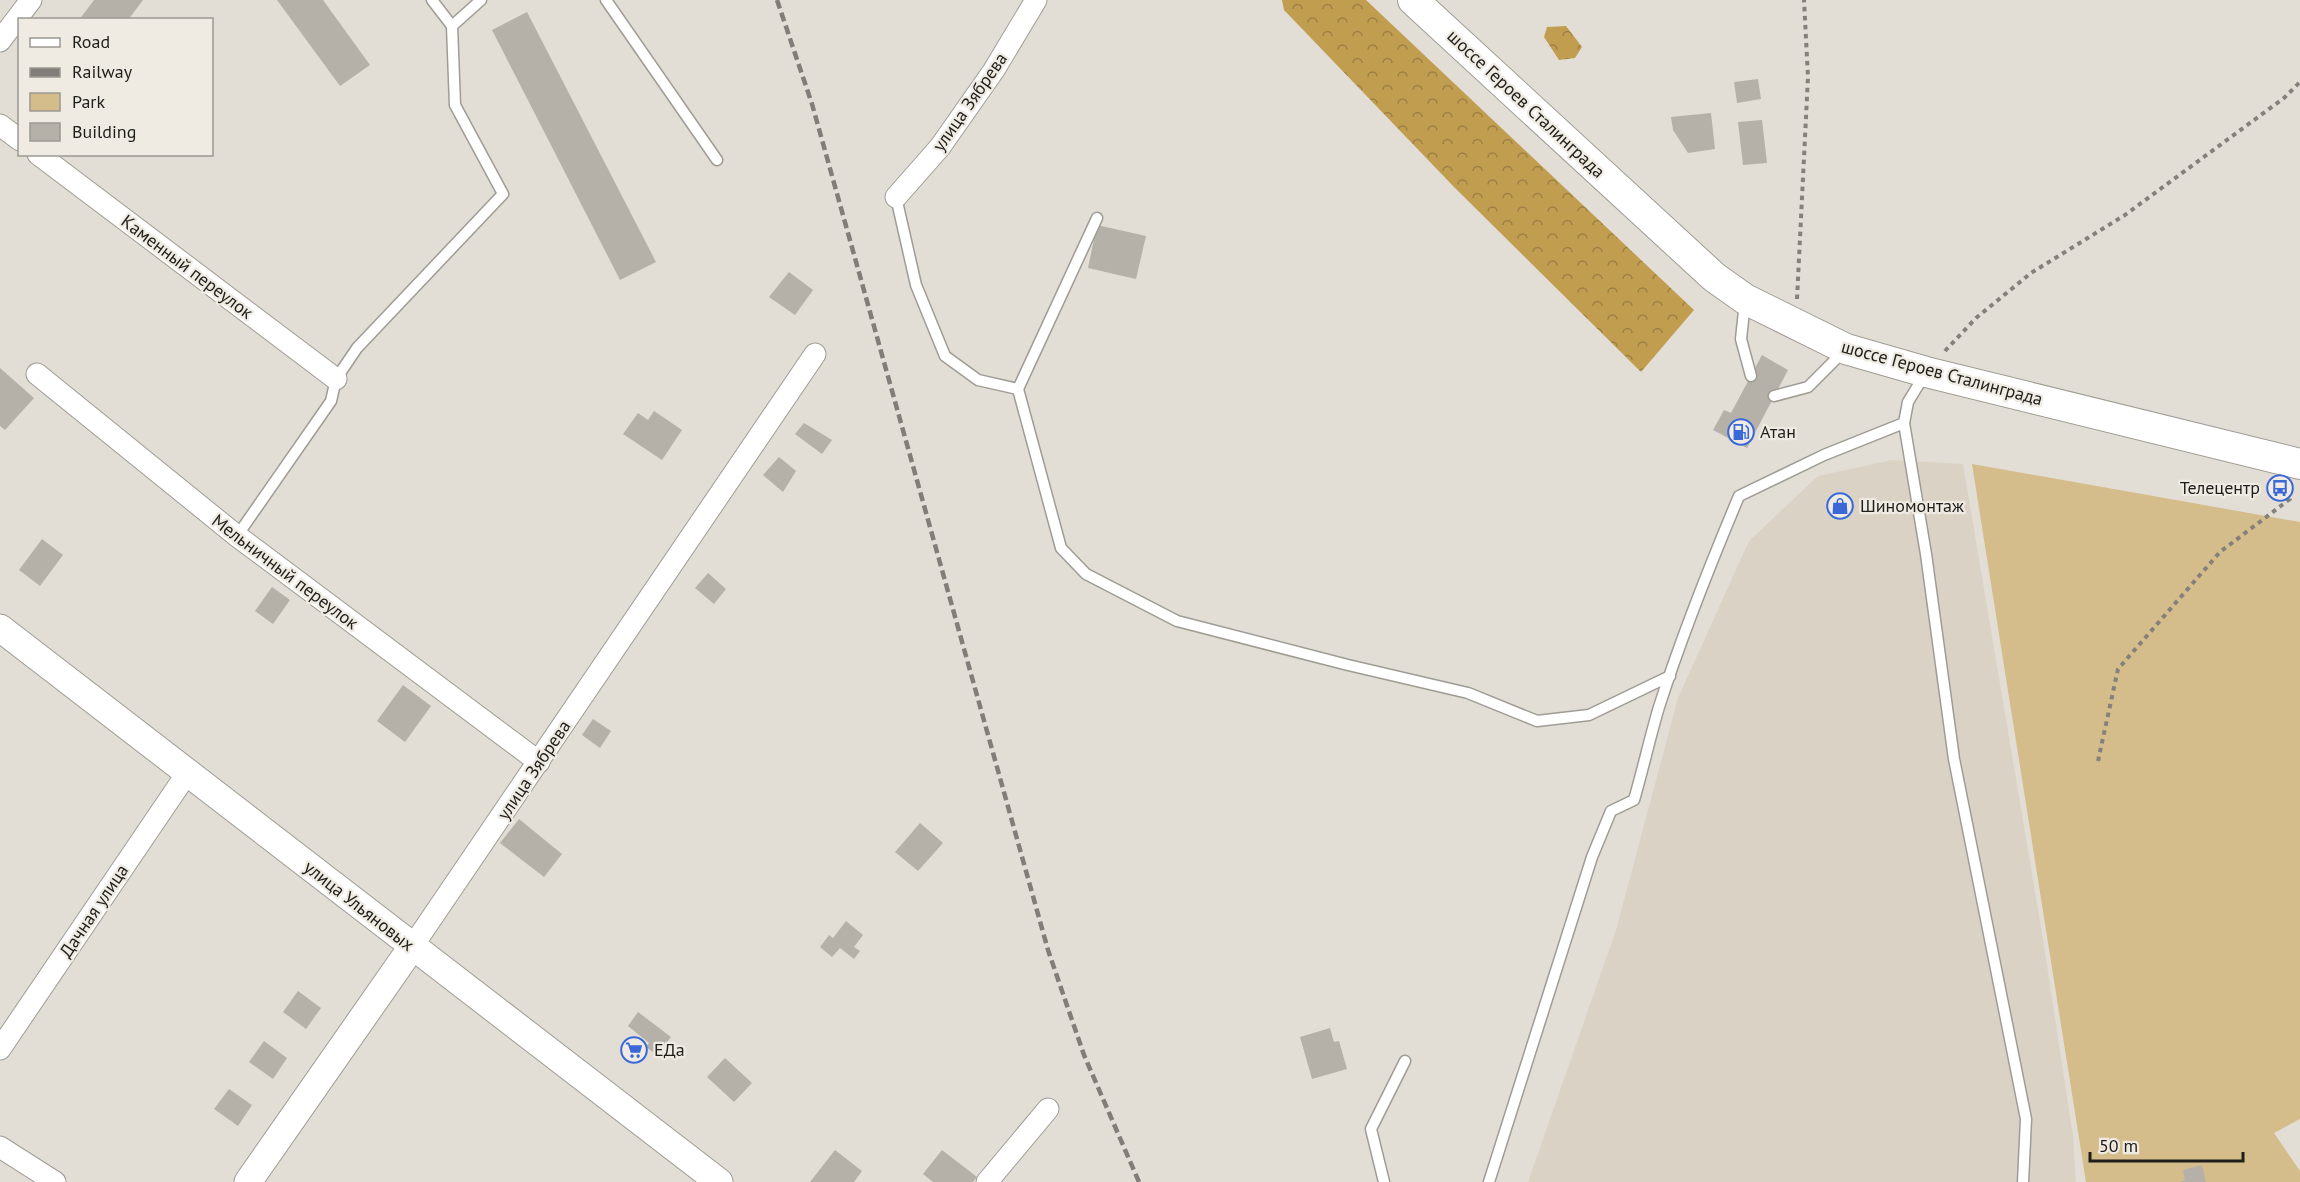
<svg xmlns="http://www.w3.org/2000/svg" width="2300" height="1182" viewBox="0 0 2300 1182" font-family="'PT Sans',sans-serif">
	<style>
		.built { fill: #dad3c5 }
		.forest { fill: url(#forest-crowns) }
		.green { fill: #d5bc8b }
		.building { fill: #b5b1a9 }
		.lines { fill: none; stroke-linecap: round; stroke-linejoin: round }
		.service-casing { stroke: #9f9c94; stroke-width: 13 }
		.minor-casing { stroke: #9f9c94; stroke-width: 23 }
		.tertiary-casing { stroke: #9f9c94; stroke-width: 29 }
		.secondary-casing { stroke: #9f9c94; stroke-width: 32 }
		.path { stroke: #84817c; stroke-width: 4; stroke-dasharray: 4.5 4.5; stroke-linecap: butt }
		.service { stroke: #fff; stroke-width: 10 }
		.minor { stroke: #fff; stroke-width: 21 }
		.tertiary { stroke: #fff; stroke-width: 27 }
		.secondary { stroke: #fff; stroke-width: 30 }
		.rail { stroke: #817e79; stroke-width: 4.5; stroke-dasharray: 9 4.5; stroke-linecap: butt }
		.labels { text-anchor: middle; stroke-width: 4.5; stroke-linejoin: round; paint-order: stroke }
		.street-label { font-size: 18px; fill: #1f1e1b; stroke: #efebe3 }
		.poi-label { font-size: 18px; fill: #1f1e1b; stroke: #efebe3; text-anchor: start }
	</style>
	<defs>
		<pattern id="forest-crowns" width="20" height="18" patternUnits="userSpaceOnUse" patternTransform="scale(1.5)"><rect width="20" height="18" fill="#c19d50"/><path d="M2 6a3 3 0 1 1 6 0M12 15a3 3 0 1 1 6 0" fill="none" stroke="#9c7f42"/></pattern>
	</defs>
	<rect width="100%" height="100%" fill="#e2ded6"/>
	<polygon class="built" points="1892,460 1963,464 2043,939 2073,1136 2076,1182 1528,1182 1616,930 1678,698 1749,541 1818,476"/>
	<g class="forest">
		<polygon points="1282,0 1366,0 1694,310 1641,372 1455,188 1284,10"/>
		<polygon points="1566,26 1582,47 1575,58 1559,60 1544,37 1547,27"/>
	</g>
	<polygon class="green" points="1972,464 2300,522 2300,1119 2274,1133 2300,1171 2300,1182 2086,1182"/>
	<g class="building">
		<polygon points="94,0 143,0 128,20 79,20"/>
		<polygon points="277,0 323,0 370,65 340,86"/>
		<polygon points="527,12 656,262 620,280 492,30"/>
		<polygon points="1758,79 1761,99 1737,103 1734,82"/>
		<polygon points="1711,113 1715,149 1688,153 1673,130 1671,117"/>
		<polygon points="1762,120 1767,163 1743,165 1738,122"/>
		<polygon points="1097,225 1146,236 1136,279 1088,268"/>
		<polygon points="789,272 813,290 795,315 769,297"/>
		<polygon points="1762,355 1788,370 1747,448 1713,430 1724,410 1731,413"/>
		<polygon points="0,368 34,398 5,430 0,426"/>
		<polygon points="654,411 682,430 662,460 623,434 638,413 648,420"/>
		<polygon points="804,423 832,440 822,454 795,434"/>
		<polygon points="779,457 796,471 783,492 763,475"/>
		<polygon points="42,539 63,555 40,586 19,570"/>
		<polygon points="708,573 726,589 714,604 695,588"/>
		<polygon points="272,587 290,600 273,624 255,611"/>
		<polygon points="403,685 431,706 405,742 377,721"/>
		<polygon points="593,719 611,731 600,748 582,735"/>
		<polygon points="519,819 562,854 544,877 500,843"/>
		<polygon points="920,823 943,843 918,871 895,852"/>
		<polygon points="846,921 863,935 854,947 860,951 854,959 840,948 832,957 820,947 829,935 833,938"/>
		<polygon points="298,991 321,1008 306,1029 283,1012"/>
		<polygon points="638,1012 671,1037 657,1055 646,1047 649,1043 628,1026"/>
		<polygon points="1330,1028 1334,1042 1339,1041 1347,1069 1312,1079 1300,1037"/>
		<polygon points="264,1041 287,1058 273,1079 249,1062"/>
		<polygon points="725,1058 752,1083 734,1102 707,1077"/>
		<polygon points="229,1089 252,1105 238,1126 214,1109"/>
		<polygon points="835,1150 862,1171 854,1182 810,1182"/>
		<polygon points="942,1150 977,1177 973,1182 933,1182 923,1174"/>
		<polygon points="2202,1165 2206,1182 2180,1182 2185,1180 2183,1170"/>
	</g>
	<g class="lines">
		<g class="service-casing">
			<g id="service">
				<polyline points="432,0 452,26 481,0"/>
				<polyline points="606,0 717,160"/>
				<polyline points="896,197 916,285 945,356 978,380 1018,389 1097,218"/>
				<polyline points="1745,302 1741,339 1751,376"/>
				<polyline points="1925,374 1908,402 1904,423 1926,554 1954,759 2026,1119 2023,1182"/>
				<polyline points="1018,389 1061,548 1086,574 1177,621 1348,665 1468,693 1537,721 1589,715 1670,676"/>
				<polyline points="1774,396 1808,387 1845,350"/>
				<polyline points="237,536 331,401 336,379 357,348 503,194 455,105 452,26"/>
				<polyline points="1384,1182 1371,1129 1405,1061"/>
				<path d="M1489,1182L1592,857L1611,811L1634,800C1643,769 1650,737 1659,707C1682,635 1710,565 1739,496L1824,455L1904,423"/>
			</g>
		</g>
		<g class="minor-casing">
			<g id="minor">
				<polyline points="0,41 31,0"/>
				<polyline points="0,125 20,140"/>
				<polyline points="38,154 336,379"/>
				<polyline points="896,197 940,147 994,70 1036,0"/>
				<polyline points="37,374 237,536 539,762"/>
				<polyline points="412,947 815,354"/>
				<polyline points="0,1049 188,772"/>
				<polyline points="0,1147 55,1182"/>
				<polyline points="987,1182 1048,1109"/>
			</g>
		</g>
		<g class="tertiary-casing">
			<g id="tertiary">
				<polyline points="0,628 719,1182"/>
				<polyline points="248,1182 412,947"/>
			</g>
		</g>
		<g class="secondary-casing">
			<polyline id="secondary" points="1413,0 1714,277 1745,299 1846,349 1926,372 2300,464"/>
		</g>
		<g class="path">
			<polyline points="1797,299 1808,77 1804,0"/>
			<polyline points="1945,351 1976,318 2031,273 2125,215 2284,98 2300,82"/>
			<polyline points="2098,761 2118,669 2220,552 2290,499 2291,486"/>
		</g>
		<use href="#service" class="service"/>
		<use href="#minor" class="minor"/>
		<use href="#tertiary" class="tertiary"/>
		<use href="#secondary" class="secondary"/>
		<polyline class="rail" points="777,0 812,104 1048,950 1084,1055 1139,1182"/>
	</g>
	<defs>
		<g id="fuel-ring" transform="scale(1.35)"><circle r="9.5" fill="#efebe3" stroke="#3a68d8" stroke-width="1.5"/><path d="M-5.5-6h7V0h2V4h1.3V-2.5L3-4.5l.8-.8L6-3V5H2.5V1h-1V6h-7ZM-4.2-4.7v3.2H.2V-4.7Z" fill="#3a68d8"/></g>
		<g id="bus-ring" transform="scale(1.35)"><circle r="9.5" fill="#efebe3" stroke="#3a68d8" stroke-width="1.5"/><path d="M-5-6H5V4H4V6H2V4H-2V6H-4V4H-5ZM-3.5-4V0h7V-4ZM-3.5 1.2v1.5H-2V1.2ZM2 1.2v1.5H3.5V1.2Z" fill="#3a68d8"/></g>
		<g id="shop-ring" transform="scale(1.35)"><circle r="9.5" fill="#efebe3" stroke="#3a68d8" stroke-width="1.5"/><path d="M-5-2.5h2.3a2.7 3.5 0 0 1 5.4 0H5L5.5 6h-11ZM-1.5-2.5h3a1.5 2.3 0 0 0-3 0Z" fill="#3a68d8"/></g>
		<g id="supermarket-ring" transform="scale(1.35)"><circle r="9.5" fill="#efebe3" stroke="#3a68d8" stroke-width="1.5"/><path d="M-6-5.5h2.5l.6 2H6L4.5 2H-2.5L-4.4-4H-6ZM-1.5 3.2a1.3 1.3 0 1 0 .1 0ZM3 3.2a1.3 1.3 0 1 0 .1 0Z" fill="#3a68d8"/></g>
	</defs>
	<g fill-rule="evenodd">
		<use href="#fuel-ring" x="1741" y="432"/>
		<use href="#bus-ring" x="2280" y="488"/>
		<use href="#shop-ring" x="1840" y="506"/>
		<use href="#supermarket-ring" x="634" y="1050"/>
	</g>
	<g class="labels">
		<g class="street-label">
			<text transform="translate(970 102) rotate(-55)" y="6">улица Зябрева</text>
			<text transform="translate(1526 104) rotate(43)" y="6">шоссе Героев Сталинграда</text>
			<text transform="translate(187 267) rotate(37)" y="6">Каменный переулок</text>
			<text transform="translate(1942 373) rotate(15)" y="6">шоссе Героев Сталинграда</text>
			<text transform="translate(285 572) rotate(37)" y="6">Мельничный переулок</text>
			<text transform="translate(534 770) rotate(-56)" y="6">улица Зябрева</text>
			<text transform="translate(359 906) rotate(38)" y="6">улица Ульяновых</text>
			<text transform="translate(94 911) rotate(-56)" y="6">Дачная улица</text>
		</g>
		<g class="poi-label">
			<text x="1760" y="438">Атан</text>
			<text x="2260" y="494" text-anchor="end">Телецентр</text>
			<text x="1860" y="512">Шиномонтаж</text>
			<text x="654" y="1056">ЕДа</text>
		</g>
	</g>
	<rect x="18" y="18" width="195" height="138" fill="#efebe3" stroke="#9c9993" stroke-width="1.5"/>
	<rect x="30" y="38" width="30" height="9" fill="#ffffff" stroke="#9c9993" stroke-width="1.5"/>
	<text x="72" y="48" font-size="18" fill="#1f1e1b">Road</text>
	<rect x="30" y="68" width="30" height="9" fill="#817e79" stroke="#9c9993" stroke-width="1.5"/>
	<text x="72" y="78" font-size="18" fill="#1f1e1b">Railway</text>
	<rect x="30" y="93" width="30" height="18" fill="#d5bc8b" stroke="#9c9993" stroke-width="1.5"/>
	<text x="72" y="108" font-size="18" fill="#1f1e1b">Park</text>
	<rect x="30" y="123" width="30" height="18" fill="#b5b1a9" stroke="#9c9993" stroke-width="1.5"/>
	<text x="72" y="138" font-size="18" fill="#1f1e1b">Building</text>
	<path d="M2090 1152v9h153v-9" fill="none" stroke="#1f1e1b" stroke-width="3"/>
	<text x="2099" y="1152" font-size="18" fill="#1f1e1b" stroke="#efebe3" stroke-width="4.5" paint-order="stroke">50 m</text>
</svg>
